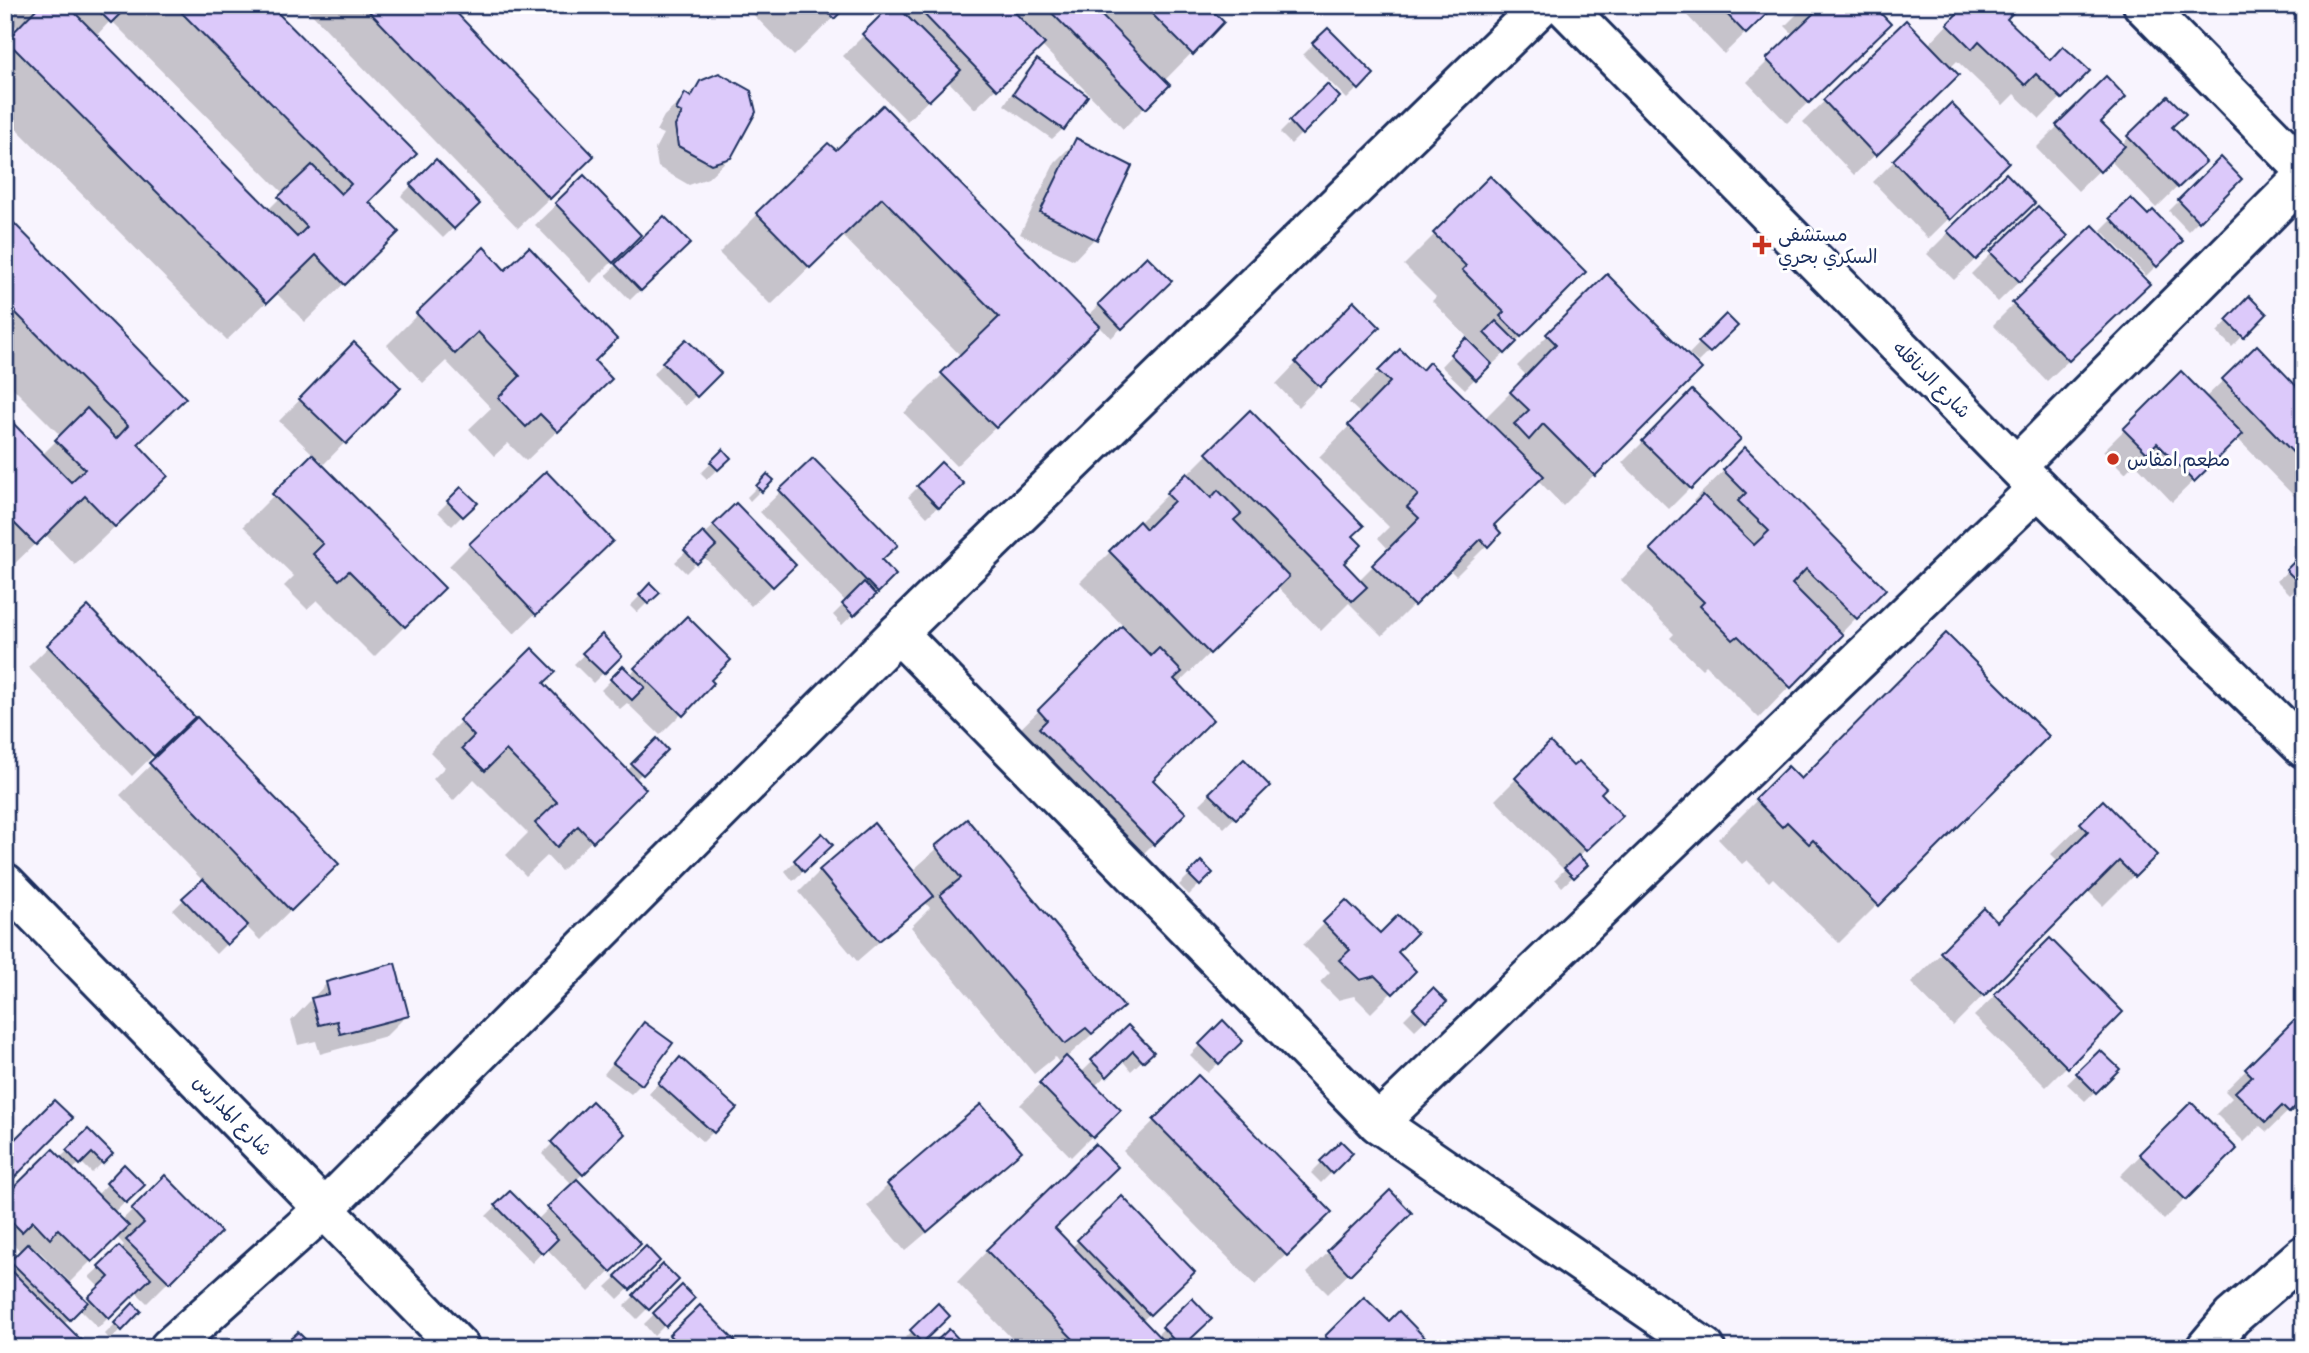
<svg xmlns="http://www.w3.org/2000/svg" width="2309" height="1353" viewBox="0 0 2309 1353" font-family="Delius,'Playpen Sans Arabic',sans-serif">
	<style>
		.shadow { fill: #0003; fill-rule: evenodd }
		.building { fill: #dcc9fa; stroke: #1b2f5e; stroke-width: 2 }
		.lines { fill: none; stroke-linecap: round; stroke-linejoin: round }
		.street-casing { stroke: #1b2f5e; stroke-width: 44 }
		.secondary-casing { stroke: #1b2f5e; stroke-width: 44 }
		.street { stroke: #fff; stroke-width: 38 }
		.secondary { stroke: #fff; stroke-width: 38 }
		.poi-dot { fill: #c8321e; stroke: #fff; stroke-width: 2.5 }
		.labels { text-anchor: middle; stroke-width: 6; stroke-linejoin: round; paint-order: stroke }
		.poi-label { font-size: 19px; fill: #1b2f5e; stroke: #fff; text-anchor: start }
		.street-label { font-size: 19px; fill: #1b2f5e; stroke: #fff }
	</style>
	<rect width="100%" height="100%" fill="#f8f4fe"/>
	<filter id="ink" filterUnits="userSpaceOnUse"><feTurbulence type="fractalNoise" baseFrequency=".0143" numOctaves="2"/><feDisplacementMap in="SourceGraphic" scale="14" xChannelSelector="R" yChannelSelector="G"/><feConvolveMatrix kernelMatrix="1 2 1 2 8 2 1 2 1" color-interpolation-filters="sRGB"/></filter>
	<g filter="url(#ink)">
		<g class="shadow">
			<path d="M5,5H268L366,202L396,232L305,322L276,293L227,340L5,117V43L19,29L5,15ZM111,20L284,194L268,210L96,36Z"/>
			<polygon points="303,5 446,5 561,187 518,228"/>
			<polygon points="744,5 846,5 794,56"/>
			<polygon points="894,5 902,14 911,5 1205,5 1222,22 1164,81 1167,85 1123,129 1041,45 975,109 948,81 907,121 843,56"/>
			<polygon points="1677,5 1774,5 1724,54"/>
			<polygon points="1806,5 1870,5 1888,24 1787,123 1747,82 1794,35 1785,26"/>
			<polygon points="1966,5 2049,62 2087,71 2040,119 2014,94 2003,105 1957,61 1950,68 1936,96 1854,175 1803,122 1906,22 1928,45"/>
			<polygon points="1328,30 1372,74 1347,99 1303,55"/>
			<polygon points="1037,62 1063,129 1052,139 1004,105 1026,72"/>
			<polygon points="2106,78 2099,122 2121,145 2168,99 2170,128 2203,162 2156,208 2110,160 2078,191 2036,148"/>
			<polygon points="701,83 730,157 708,178 689,185 658,167 655,149 663,134 656,131 664,116"/>
			<polygon points="1327,86 1338,97 1291,144 1280,133"/>
			<polygon points="1951,105 2006,162 1928,239 1873,182"/>
			<polygon points="1076,141 1095,238 1074,260 1020,234 1055,162"/>
			<polygon points="836,153 1088,316 1147,258 1170,281 1111,338 1099,326 956,466 904,413 961,356 842,235 771,305 719,253 758,214"/>
			<polygon points="2220,160 2239,179 2188,231 2169,211"/>
			<polygon points="436,161 478,204 443,238 401,196"/>
			<polygon points="2006,175 2012,224 1954,280 1927,254"/>
			<polygon points="584,178 639,235 591,283 535,225"/>
			<polygon points="1490,179 1583,272 1505,353 1494,363 1488,365 1465,389 1441,366 1466,340 1472,347 1474,344 1432,301 1436,297 1404,265"/>
			<polygon points="2131,200 2148,218 2181,241 2146,276 2101,230"/>
			<polygon points="5,216 183,398 136,445 127,515 75,565 45,534 5,573 5,418 42,455 61,436 5,380"/>
			<polygon points="664,218 688,243 630,300 606,275"/>
			<polygon points="483,249 592,361 579,410 526,461 508,443 494,456 469,429 491,408 446,361 423,383 387,345"/>
			<polygon points="1992,253 2044,257 1998,302 1971,274"/>
			<polygon points="1607,276 1699,369 1563,506 1538,480 1492,525 1487,545 1456,576 1449,569 1382,636 1349,603 1321,631 1277,586 1177,685 1150,780 1184,813 1123,874 1008,741 1124,627 1080,582 1208,454 1351,536 1342,563 1359,580 1389,550 1378,538 1389,527 1319,457 1361,414 1349,403 1400,351 1421,373 1484,419 1527,376 1517,366"/>
			<polygon points="2249,299 2264,314 2232,347 2217,332"/>
			<polygon points="2014,304 2127,305 2047,381 1993,325"/>
			<polygon points="1726,316 1735,326 1698,362 1689,354"/>
			<polygon points="1333,325 1377,327 1298,407 1276,384"/>
			<polygon points="686,341 718,373 685,406 653,374"/>
			<polygon points="354,345 398,388 324,464 318,458 315,460 443,588 374,657 317,600 307,609 284,586 294,576 243,526 314,455 279,421"/>
			<polygon points="2257,348 2304,397 2304,491 2296,498 2237,438 2172,502 2135,463 2125,473 2103,451 2181,374 2205,398"/>
			<polygon points="1692,393 1739,439 1669,509 1622,463"/>
			<polygon points="1745,450 1884,589 1759,718 1706,665 1702,669 1670,638 1674,634 1621,580 1696,504 1693,501"/>
			<polygon points="723,452 729,458 707,479 701,473"/>
			<polygon points="813,460 880,561 894,575 842,625 833,615 846,602 760,512"/>
			<polygon points="941,464 961,484 927,517 908,497"/>
			<polygon points="767,477 771,480 750,501 747,497"/>
			<polygon points="461,489 475,503 452,526 438,512"/>
			<polygon points="736,505 794,565 751,606 703,556 686,573 675,562"/>
			<polygon points="470,545 589,562 514,634 449,566"/>
			<polygon points="2304,555 2304,581 2290,594 2277,581"/>
			<polygon points="650,586 657,593 637,613 630,606"/>
			<polygon points="2304,593 2304,611 2295,602"/>
			<polygon points="87,609 192,717 132,776 28,667"/>
			<polygon points="687,619 712,683 660,735 627,703 620,709 601,690 623,668 630,675"/>
			<polygon points="602,637 620,656 593,683 574,664"/>
			<polygon points="532,650 542,684 627,771 657,741 665,750 635,780 644,789 561,871 547,856 526,876 506,855 528,833 474,779 453,801 433,779 445,767 430,752"/>
			<polygon points="197,720 337,864 260,940 245,925 216,954 173,910 203,881 120,795"/>
			<polygon points="2046,736 1839,943 1773,878 1769,882 1747,860 1742,864 1718,839 1788,769 1801,781"/>
			<polygon points="1550,745 1620,816 1578,857 1585,865 1562,887 1555,879 1564,870 1495,800"/>
			<polygon points="1244,761 1267,786 1224,828 1200,804"/>
			<polygon points="2103,803 2154,855 2103,906 2087,890 1953,1026 1911,983 1984,911 1997,924 2059,862 2051,854"/>
			<polygon points="967,822 1122,1007 1066,1058 1081,1073 1128,1027 1151,1052 1131,1071 1122,1060 1095,1086 1118,1110 1071,1157 1020,1105 1060,1064 1055,1057 1034,1074 911,927 930,908 925,902 857,961 799,892 820,871 912,871"/>
			<polygon points="822,835 820,855 793,881 785,871"/>
			<polygon points="1201,863 1211,873 1189,895 1179,885"/>
			<polygon points="1346,902 1413,971 1371,1013 1354,996 1338,1000 1320,982 1330,972 1303,945"/>
			<polygon points="2050,941 2121,1012 2046,1087 1974,1016"/>
			<polygon points="327,983 407,1015 386,1036 320,1054 316,1041 298,1045 291,1021"/>
			<polygon points="1433,990 1444,1002 1415,1030 1404,1019"/>
			<polygon points="2304,1013 2304,1096 2267,1132 2260,1126 2244,1142 2216,1114 2232,1098 2225,1091"/>
			<polygon points="1223,1022 1241,1041 1208,1073 1190,1055"/>
			<polygon points="644,1024 641,1084 631,1094 604,1074"/>
			<polygon points="2100,1052 2118,1069 2085,1101 2067,1084"/>
			<polygon points="670,1069 713,1132 703,1142 649,1094"/>
			<polygon points="1198,1078 1299,1242 1255,1285 1123,1151"/>
			<polygon points="592,1104 623,1134 576,1180 638,1244 589,1292 546,1248 532,1263 486,1216 510,1193 537,1220 573,1185 542,1154"/>
			<polygon points="2191,1104 2235,1149 2164,1220 2120,1176"/>
			<polygon points="981,1106 1019,1151 998,1172 905,1251 867,1206 888,1185"/>
			<path d="M88,1131L111,1154L92,1173L81,1162L71,1171L96,1196L124,1167L142,1185L113,1213L121,1221L165,1178L218,1232L147,1303L135,1291L98,1328L79,1309L63,1325L73,1348H5V1267L21,1252L11,1241L5,1246V1199L59,1159ZM116,1236L124,1245L89,1277L100,1288L85,1303L34,1252L37,1249L70,1282Z"/>
			<polygon points="1341,1143 1351,1153 1321,1183 1311,1173"/>
			<polygon points="1390,1193 1410,1213 1328,1294 1307,1273"/>
			<polygon points="1122,1199 1192,1272 1143,1320 1157,1335 1192,1301 1209,1319 1179,1348 1021,1348 957,1282 987,1251 1053,1228 1072,1247"/>
			<polygon points="646,1249 658,1261 618,1299 606,1287"/>
			<polygon points="663,1267 676,1280 637,1319 624,1306"/>
			<polygon points="682,1287 692,1298 654,1336 644,1324"/>
			<polygon points="1364,1299 1389,1324 1432,1348 1315,1348"/>
			<polygon points="133,1306 138,1311 110,1340 105,1334"/>
			<polygon points="938,1306 947,1316 914,1348 906,1348 901,1342"/>
			<polygon points="670,1336 739,1348 658,1348"/>
		</g>
		<g class="building">
			<polygon points="40,5 74,5 71,9 297,237 307,227 278,197 312,165 341,194 351,184 174,5 270,5 417,154 369,202 399,232 345,285 316,255 267,303 6,40"/>
			<polygon points="93,5 129,5 111,23"/>
			<polygon points="363,5 449,5 594,156 550,199"/>
			<polygon points="821,5 848,5 834,19"/>
			<polygon points="891,5 896,5 961,70 929,101 862,34"/>
			<polygon points="915,5 1008,5 1045,44 997,90"/>
			<polygon points="1044,5 1091,5 1170,85 1146,109"/>
			<polygon points="1143,5 1207,5 1224,22 1193,55"/>
			<polygon points="1718,5 1776,5 1746,34"/>
			<polygon points="1806,5 1873,5 1891,24 1809,103 1766,59 1814,13"/>
			<polygon points="1965,5 2020,5 2007,19 2050,60 2063,46 2090,71 2062,99 2036,74 2025,85 1979,41 1972,49 1947,24"/>
			<polygon points="1906,20 1959,75 1876,156 1823,100"/>
			<polygon points="1328,28 1374,74 1359,90 1312,43"/>
			<polygon points="1037,59 1088,96 1064,130 1013,94"/>
			<polygon points="719,73 751,91 756,112 731,158 711,164 678,146 675,126 682,113 676,110 685,93 691,97 700,81"/>
			<polygon points="2106,76 2126,97 2101,122 2125,146 2100,172 2056,125"/>
			<polygon points="1327,84 1340,97 1302,135 1289,121"/>
			<polygon points="2168,96 2186,114 2172,127 2206,162 2178,188 2127,136"/>
			<polygon points="1951,103 2009,162 1950,220 1893,160"/>
			<polygon points="883,105 1100,326 996,428 941,373 999,317 882,198 810,268 756,213 828,143 836,150"/>
			<polygon points="1076,138 1132,166 1097,240 1040,212"/>
			<polygon points="2221,157 2242,179 2199,222 2178,200"/>
			<polygon points="436,159 480,204 454,229 410,185"/>
			<polygon points="2006,173 2035,203 1976,260 1947,231"/>
			<polygon points="584,175 641,235 613,263 555,203"/>
			<polygon points="1490,176 1586,272 1521,337 1500,316 1504,312 1462,270 1466,266 1433,233"/>
			<polygon points="2131,198 2148,215 2153,210 2183,241 2157,267 2110,218"/>
			<polygon points="2038,206 2068,236 2020,282 1990,252"/>
			<polygon points="5,214 186,398 138,444 168,476 115,527 85,496 36,545 5,514 5,415 71,482 85,469 55,440 87,408 116,439 128,426 5,302"/>
			<polygon points="664,216 691,243 641,291 615,264"/>
			<polygon points="2093,225 2150,284 2069,361 2012,303"/>
			<polygon points="484,247 505,270 529,247 617,339 595,361 612,379 558,432 540,414 526,427 498,398 520,376 478,332 455,354 416,313"/>
			<polygon points="1147,256 1172,281 1122,329 1098,304"/>
			<polygon points="1607,274 1702,369 1595,476 1543,424 1529,440 1514,424 1529,410 1510,392 1556,344 1546,334"/>
			<polygon points="2249,296 2267,314 2244,338 2226,320"/>
			<polygon points="1354,301 1380,327 1320,387 1295,362"/>
			<polygon points="1726,314 1738,326 1710,353 1698,342"/>
			<polygon points="1496,321 1517,342 1505,354 1484,333"/>
			<polygon points="1466,338 1492,364 1476,380 1450,354"/>
			<polygon points="686,339 721,373 697,397 662,362"/>
			<polygon points="354,342 401,388 346,444 299,399"/>
			<polygon points="2257,345 2304,394 2304,464 2222,379"/>
			<polygon points="1400,349 1422,370 1429,362 1544,476 1494,525 1501,533 1488,547 1481,539 1414,606 1372,565 1419,518 1407,507 1418,495 1348,425 1390,382 1378,371"/>
			<polygon points="2181,371 2243,434 2194,482 2157,443 2147,453 2123,429"/>
			<polygon points="1692,390 1741,439 1691,489 1642,441"/>
			<polygon points="1250,410 1364,526 1353,536 1362,545 1344,563 1367,587 1352,601 1206,453"/>
			<polygon points="1745,447 1886,589 1857,619 1806,569 1792,584 1843,635 1791,688 1738,636 1733,640 1700,606 1704,602 1650,549 1703,495 1754,545 1769,531 1738,501 1746,493 1723,470"/>
			<polygon points="723,449 731,458 718,470 710,462"/>
			<polygon points="312,454 445,588 405,627 349,571 339,580 313,554 323,544 272,494"/>
			<polygon points="813,458 898,545 882,560 896,575 878,593 779,490"/>
			<polygon points="941,462 964,484 939,508 917,486"/>
			<polygon points="546,471 613,541 536,615 469,544"/>
			<polygon points="1187,473 1211,498 1218,490 1241,514 1234,520 1289,577 1210,654 1109,551 1139,521 1146,529 1174,501 1166,493"/>
			<polygon points="767,474 774,480 762,492 756,486"/>
			<polygon points="461,487 478,503 463,517 447,501"/>
			<polygon points="736,503 796,565 773,587 713,525"/>
			<polygon points="703,532 716,546 697,564 684,550"/>
			<polygon points="2304,552 2304,583 2301,585 2286,570"/>
			<polygon points="864,582 876,595 854,616 842,604"/>
			<polygon points="650,583 660,593 648,604 639,595"/>
			<polygon points="88,606 195,717 154,756 47,645"/>
			<polygon points="687,616 731,660 711,680 714,683 683,716 634,668"/>
			<polygon points="1122,626 1151,656 1159,648 1182,672 1174,679 1213,720 1153,780 1186,813 1154,845 1039,728 1047,720 1038,710"/>
			<polygon points="1946,633 2049,736 1879,906 1813,840 1809,844 1787,822 1782,827 1755,799 1788,766 1801,779"/>
			<polygon points="602,634 622,656 604,674 582,653"/>
			<polygon points="532,648 556,672 544,683 646,789 593,842 578,826 557,847 535,823 557,802 506,750 485,771 462,748 474,736 459,720"/>
			<polygon points="623,666 645,687 632,700 610,679"/>
			<polygon points="197,717 339,864 291,911 149,763"/>
			<polygon points="657,738 668,750 643,775 631,764"/>
			<polygon points="1550,742 1573,766 1579,761 1606,788 1601,793 1623,816 1586,851 1515,778"/>
			<polygon points="1244,759 1270,786 1236,819 1209,793"/>
			<polygon points="2103,800 2157,855 2135,877 2119,861 1984,996 1940,952 1984,908 1997,922 2088,831 2080,823"/>
			<polygon points="967,819 1124,1007 1092,1034 1086,1028 1065,1044 940,895 961,878 935,846"/>
			<polygon points="874,823 934,896 879,941 819,870"/>
			<polygon points="822,833 833,845 804,872 794,860"/>
			<polygon points="1578,855 1588,865 1574,878 1564,868"/>
			<polygon points="1201,861 1213,873 1200,886 1188,874"/>
			<polygon points="203,879 248,925 227,945 182,898"/>
			<polygon points="1346,900 1380,933 1398,915 1417,933 1398,952 1416,971 1393,994 1375,976 1360,980 1339,960 1350,950 1323,922"/>
			<polygon points="2050,938 2123,1012 2068,1068 1994,994"/>
			<polygon points="395,963 409,1016 340,1034 337,1021 319,1025 311,998 329,994 326,982"/>
			<polygon points="1433,988 1447,1002 1426,1021 1413,1008"/>
			<polygon points="2304,1010 2304,1098 2289,1113 2282,1106 2266,1122 2235,1092 2252,1076 2245,1069"/>
			<polygon points="1223,1020 1243,1041 1219,1064 1199,1044"/>
			<polygon points="644,1022 673,1043 642,1085 613,1063"/>
			<polygon points="1128,1025 1154,1052 1143,1062 1133,1051 1107,1077 1091,1060"/>
			<polygon points="2100,1050 2120,1069 2096,1093 2076,1073"/>
			<polygon points="1066,1056 1121,1110 1093,1138 1039,1083"/>
			<polygon points="680,1057 737,1108 714,1133 658,1083"/>
			<polygon points="1198,1075 1332,1212 1287,1256 1153,1120"/>
			<polygon points="54,1100 73,1118 10,1182 5,1178 5,1149"/>
			<polygon points="592,1101 625,1134 583,1175 551,1142"/>
			<polygon points="2191,1102 2237,1149 2186,1200 2139,1154"/>
			<polygon points="981,1104 1022,1151 927,1232 887,1184"/>
			<polygon points="88,1129 113,1154 103,1164 92,1153 80,1165 66,1150"/>
			<polygon points="1341,1141 1353,1153 1332,1174 1320,1161"/>
			<polygon points="1095,1144 1118,1167 1055,1228 1170,1348 1082,1348 986,1250"/>
			<polygon points="53,1149 129,1226 92,1262 58,1229 50,1239 33,1221 22,1232 5,1215 5,1196"/>
			<polygon points="124,1164 145,1185 126,1203 106,1183"/>
			<polygon points="165,1175 221,1232 170,1283 126,1240 144,1223 131,1209"/>
			<polygon points="577,1179 641,1244 611,1272 547,1207"/>
			<polygon points="1390,1190 1412,1213 1350,1275 1327,1251"/>
			<polygon points="510,1191 558,1239 543,1254 495,1205"/>
			<polygon points="1122,1196 1195,1272 1150,1315 1077,1240"/>
			<polygon points="28,1243 88,1302 70,1320 10,1261"/>
			<polygon points="119,1246 151,1278 109,1319 88,1297 109,1277 98,1266"/>
			<polygon points="646,1246 660,1261 630,1290 615,1276"/>
			<polygon points="5,1264 82,1341 76,1348 9,1348 5,1344"/>
			<polygon points="663,1264 679,1280 649,1310 633,1295"/>
			<polygon points="682,1285 695,1298 666,1327 653,1313"/>
			<polygon points="1364,1297 1389,1321 1399,1311 1435,1348 1337,1348 1325,1336"/>
			<polygon points="1192,1298 1212,1319 1181,1348 1162,1327"/>
			<polygon points="133,1303 141,1311 122,1331 114,1323"/>
			<polygon points="938,1303 950,1316 922,1343 910,1330"/>
			<polygon points="700,1305 742,1348 682,1348 669,1335"/>
			<polygon points="949,1329 967,1348 929,1348"/>
			<polygon points="298,1332 307,1341 300,1348 290,1348 286,1343"/>
		</g>
		<g class="lines">
			<g class="street-casing">
				<g id="street">
					<polyline points="2143,5 2304,169"/>
					<polyline points="2017,465 2304,177"/>
					<polyline points="898,633 1378,1123"/>
					<polyline points="169,1348 325,1208 898,633 1542,5"/>
					<polyline points="1705,1348 1378,1123 2038,488"/>
					<polyline points="2206,1348 2232,1317 2304,1255"/>
				</g>
			</g>
			<g class="secondary-casing">
				<g id="secondary">
					<polyline points="1563,5 2038,488 2304,748"/>
					<polyline points="5,883 460,1348"/>
				</g>
			</g>
			<use href="#street" class="street"/>
			<use href="#secondary" class="secondary"/>
		</g>
	</g>
	<g class="poi-dot">
		<path d="M1758.5 234.5h7v7h7v7h-7v7h-7v-7h-7v-7h7z"/>
		<circle cx="2113" cy="459" r="7"/>
	</g>
	<g class="labels">
		<g class="poi-label">
			<text x="1778" y="241">مستشفى<tspan x="1778" dy="22">السكري بحري</tspan></text>
			<text x="2127" y="466">مطعم امفاس</text>
		</g>
		<g class="street-label">
			<text transform="translate(1932 379) rotate(45)" y="7">شارع الدناقله</text>
			<text transform="translate(233 1115) rotate(46)" y="7">شارع المدارس</text>
		</g>
	</g>
	<rect width="2309" height="1353" fill="none" stroke="#fff" stroke-width="28"/>
	<rect x="14" y="14" width="2281" height="1325" fill="none" stroke="#1b2f5e" stroke-width="2.5" filter="url(#ink)"/>
</svg>
